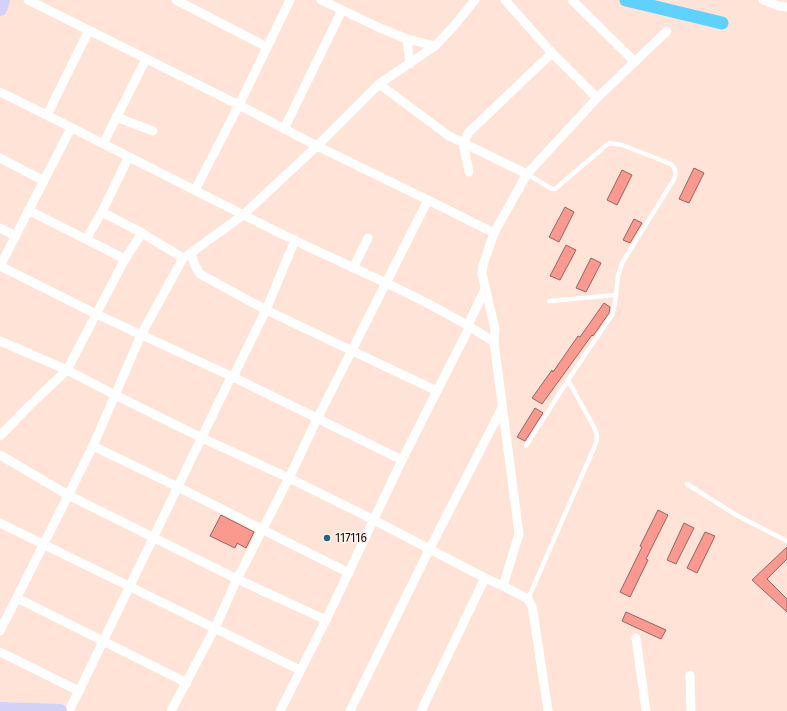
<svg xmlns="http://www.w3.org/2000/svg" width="787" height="711" viewBox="0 0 787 711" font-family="'Fira Sans',sans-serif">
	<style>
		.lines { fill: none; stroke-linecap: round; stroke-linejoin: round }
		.river { stroke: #5ed2fe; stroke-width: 13 }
		.building { fill: #fc998f; stroke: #936762 }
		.service { stroke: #fff; stroke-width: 4.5 }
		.minor { stroke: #fff; stroke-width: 9 }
		.primary { stroke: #d3d1f8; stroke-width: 14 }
		.poi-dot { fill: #28657c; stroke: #fef4f0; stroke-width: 1.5 }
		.labels { text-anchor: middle; stroke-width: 3; stroke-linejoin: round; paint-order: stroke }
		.poi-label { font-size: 12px; fill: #1d0f08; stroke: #fef4f0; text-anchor: start }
	</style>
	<rect width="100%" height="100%" fill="#fee3d6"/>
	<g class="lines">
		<polyline class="river" points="626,0 722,23"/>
	</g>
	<g class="building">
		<polygon points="694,168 704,173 689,203 679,199"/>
		<polygon points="622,170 632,175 617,205 607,200"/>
		<polygon points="565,207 574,212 559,242 549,237"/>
		<polygon points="634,219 642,223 630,243 623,240"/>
		<polygon points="566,245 576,250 560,280 550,276"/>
		<polygon points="591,258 601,263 586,292 576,288"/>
		<polygon points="604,303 610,307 609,313 593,336 592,335 542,404 532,398 552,370 553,372 578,336 580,337"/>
		<polygon points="535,408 543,413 525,441 517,437"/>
		<polygon points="658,510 668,515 646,559 648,560 630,597 620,592 642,547 640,546"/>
		<polygon points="221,515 254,532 246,548 237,543 235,548 210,536"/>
		<polygon points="684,523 694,528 676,564 667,560"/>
		<polygon points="705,532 715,536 697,573 687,568"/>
		<polygon points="787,547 787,559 767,579 787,599 787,612 752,580"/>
		<polygon points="626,612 666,630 661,639 622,621"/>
	</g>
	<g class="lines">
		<g class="service">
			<path d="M527,174L552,189H555L609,143L622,145L671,164C678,171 676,177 671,184L622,263L618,276L615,303L612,315L568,380L595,429L597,437L596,443L528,599"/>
			<polyline points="549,301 616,295"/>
			<polyline points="526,446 568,380"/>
			<polyline points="687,484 736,515 787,541"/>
		</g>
		<g class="minor">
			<polyline points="28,0 239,105 317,146 428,200 494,233"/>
			<polyline points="176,0 267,47"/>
			<polyline points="321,0 380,28 407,39 435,46"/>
			<polyline points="505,0 552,53 597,98"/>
			<polyline points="572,0 635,62"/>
			<polyline points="763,0 779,6 787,7"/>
			<polyline points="407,39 410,64"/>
			<polyline points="379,84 449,136 527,174"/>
			<path d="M0,92C98,140 194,191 292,239C360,272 431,300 494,342"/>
			<polyline points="47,115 89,30"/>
			<polyline points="116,117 153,131"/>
			<polyline points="284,129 342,10"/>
			<polyline points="103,144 146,59"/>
			<polyline points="0,158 44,181"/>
			<polyline points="469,172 463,143 469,132 552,53"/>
			<polyline points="195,190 239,105 290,0"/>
			<polyline points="28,210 125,259"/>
			<polyline points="102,212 142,233"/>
			<polyline points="0,228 15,236"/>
			<polyline points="86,239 102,212 128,158"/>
			<polyline points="191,253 195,266 200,274 266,310 437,391"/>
			<polyline points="0,266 96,314 233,377 402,460"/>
			<polyline points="0,266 71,128"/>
			<polyline points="353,268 368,238"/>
			<polyline points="468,325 485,289"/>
			<polyline points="0,341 67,370 115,395 202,438 289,478 374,520 485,578 503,586 528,599 532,607 534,618 548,711"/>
			<polyline points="0,436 29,406 67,370 125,259 142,233 183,258"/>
			<polyline points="93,446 178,487 349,573"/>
			<polyline points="0,455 68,495 237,579 326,620"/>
			<polyline points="0,523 300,670"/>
			<polyline points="503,586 519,534 494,342 495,329 482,274 483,265 494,233 527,174 597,98 667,31"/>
			<polyline points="17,598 187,683"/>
			<polyline points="0,631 93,446 141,335 183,258 191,253 243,215 317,146 379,84 435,46 453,27 475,0"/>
			<polyline points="636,638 646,711"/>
			<polyline points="0,652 79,691 229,381 233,377 266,310 295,240"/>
			<polyline points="690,675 691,711"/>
			<polyline points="69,711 79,691"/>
			<polyline points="171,711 215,628 237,579 289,478 317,419 428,200"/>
			<polyline points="280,711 326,620 402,460 470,326"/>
			<polyline points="350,711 430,548 502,408"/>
			<polyline points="421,711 485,578"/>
		</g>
		<g class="primary">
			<polyline points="0,9 3,0"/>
			<polyline points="0,709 60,711"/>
		</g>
	</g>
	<circle class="poi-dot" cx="327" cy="538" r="4"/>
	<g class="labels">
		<g class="poi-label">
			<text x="335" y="542">117116</text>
		</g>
	</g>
</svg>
